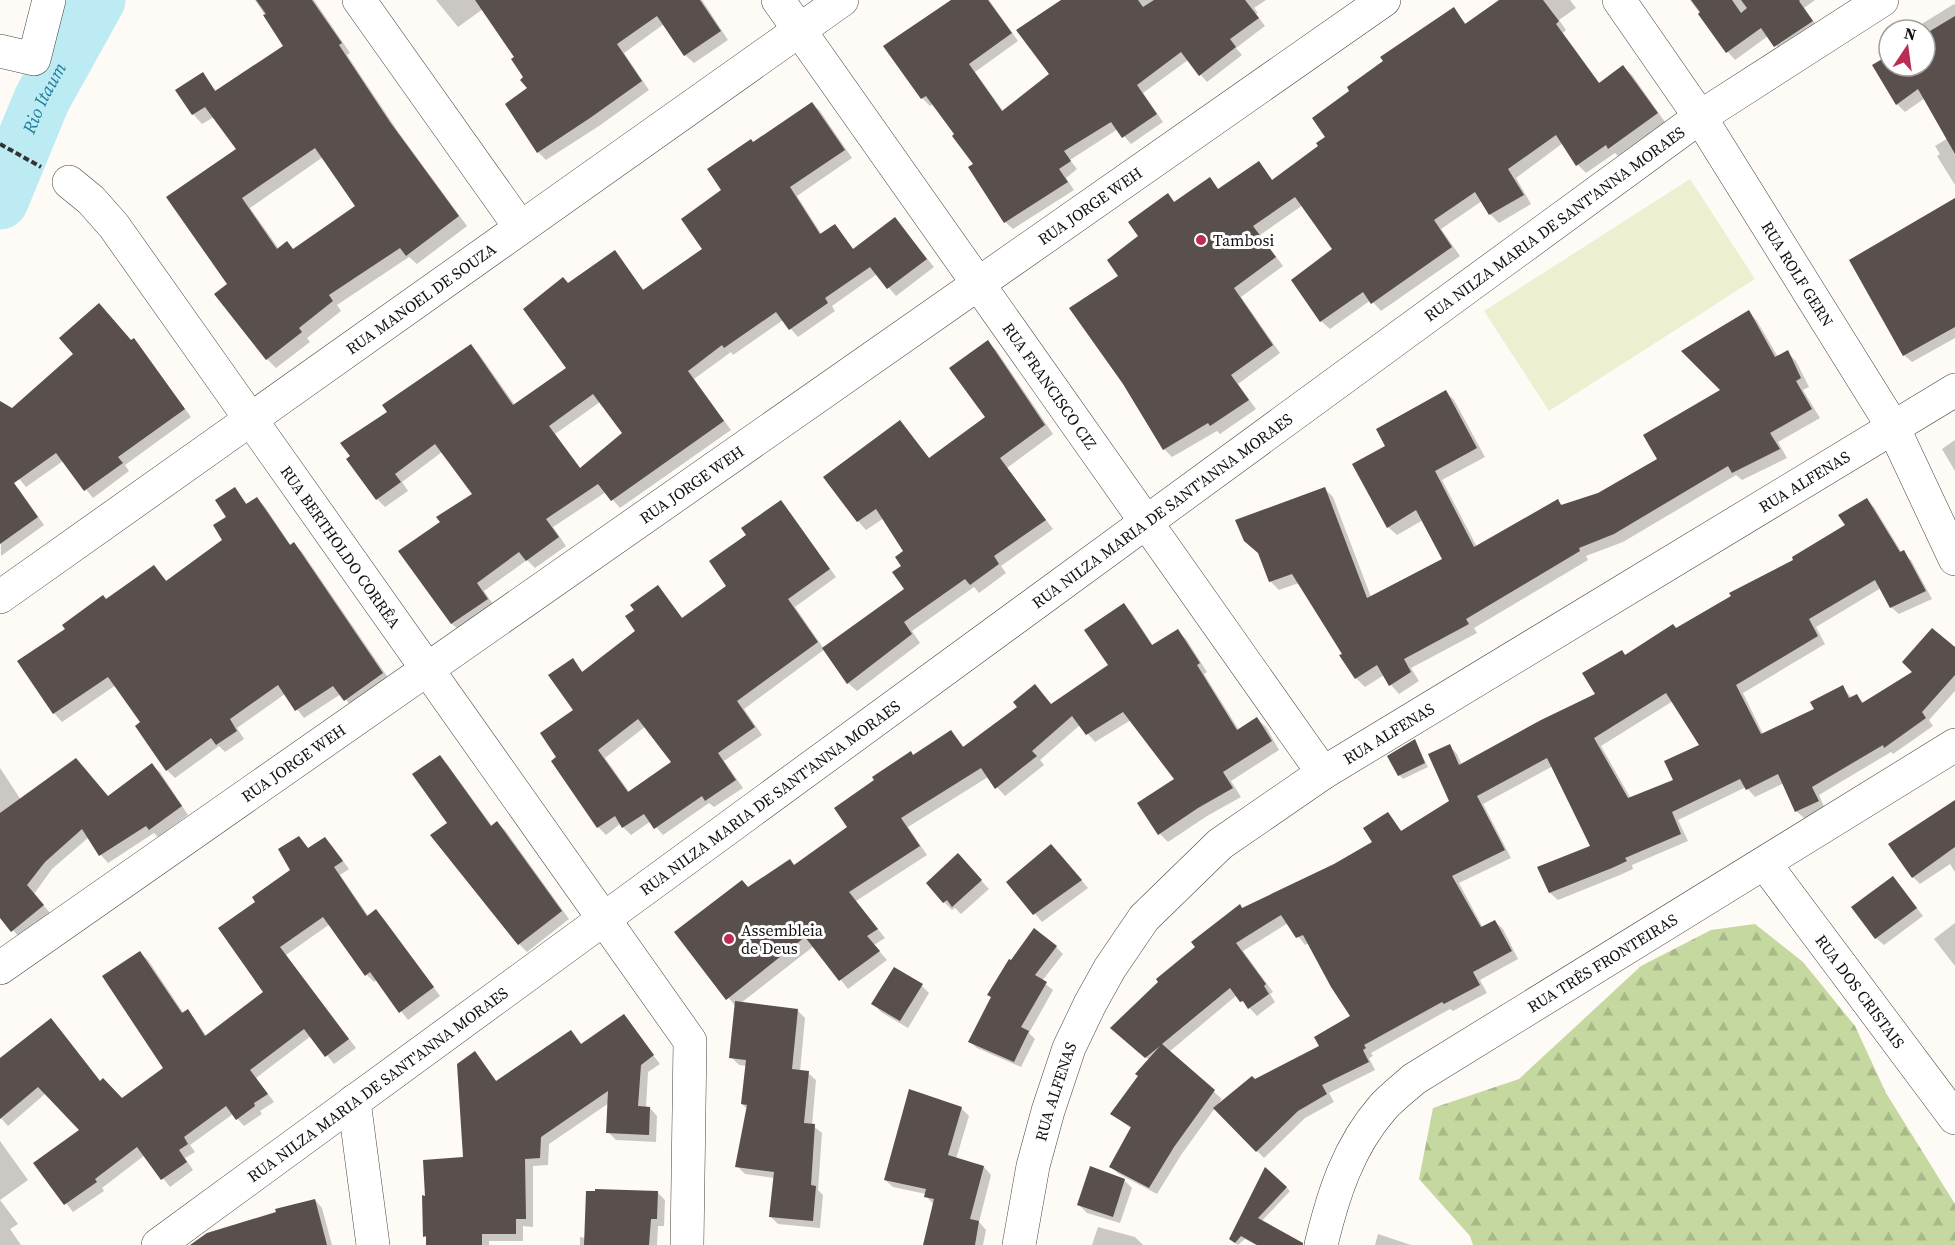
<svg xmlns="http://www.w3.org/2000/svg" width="1955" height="1245" viewBox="0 0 1955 1245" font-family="'Source Serif 4',serif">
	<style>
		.forest { fill: url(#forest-firs) }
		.pitch { fill: #ecf0d0 }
		.shadow { fill: #0003; fill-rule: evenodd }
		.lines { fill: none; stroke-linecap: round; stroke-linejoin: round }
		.river { stroke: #bcebf4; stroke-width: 57 }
		.building { fill: #594f4d; fill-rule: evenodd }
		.minor-casing { stroke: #444; stroke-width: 34 }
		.path { stroke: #333; stroke-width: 4; stroke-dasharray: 6 3; stroke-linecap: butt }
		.minor { stroke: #fff; stroke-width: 33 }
		.poi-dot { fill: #bb2e54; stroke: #fff; stroke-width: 2 }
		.labels { text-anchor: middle; stroke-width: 6; stroke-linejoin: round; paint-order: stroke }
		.street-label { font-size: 16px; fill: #111; stroke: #fff }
		.poi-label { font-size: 16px; fill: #111; stroke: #fff; text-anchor: start }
		.water-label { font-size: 18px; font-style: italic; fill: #1e7c97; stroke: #fff }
	</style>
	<defs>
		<pattern id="forest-firs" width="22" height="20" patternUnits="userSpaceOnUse" patternTransform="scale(1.5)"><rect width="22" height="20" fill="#c5d89f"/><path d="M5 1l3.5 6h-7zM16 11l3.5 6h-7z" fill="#a8b888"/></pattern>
	</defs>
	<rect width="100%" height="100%" fill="#fefaf5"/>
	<polygon class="forest" points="1755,924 1803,962 1855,1026 1886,1093 1955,1204 1955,1245 1473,1245 1470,1236 1419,1179 1433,1108 1519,1079 1641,966 1711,930"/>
	<polygon class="pitch" points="1690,179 1755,279 1549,411 1484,311"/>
	<g class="shadow">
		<path d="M255,0H314L350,53L347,55L399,133L467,226L417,264L409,257L337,305L341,311L307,338L310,342L276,368L267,359L229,284L238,149L214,117L202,124L193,114L178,90L203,74L217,92L285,46ZM323,157L357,207L294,250L279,249L250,208Z"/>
		<polygon points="436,0 702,0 728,40 694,63 685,55 664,24 624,53 649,90 599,126 546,160 538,152 525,78 516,58 483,9 458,27"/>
		<polygon points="952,0 989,0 1018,41 975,72 1003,111 1051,75 1064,0 1266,0 1254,8 1258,13 1256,14 1265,26 1236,48 1242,55 1207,82 1188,60 1143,93 1163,122 1131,144 1118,129 1070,160 1077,169 1066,178 1074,190 1013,229 1005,222 975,164 956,134 934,103 930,106 922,98 885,47"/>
		<polygon points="1502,0 1570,0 1576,8 1559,20 1566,30 1563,33 1600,84 1623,67 1632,75 1665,122 1618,156 1615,153 1586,173 1578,165 1563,143 1516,178 1531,204 1499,223 1490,214 1482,201 1441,229 1460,256 1381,311 1371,300 1330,329 1321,321 1293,280 1334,250 1303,205 1260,235 1283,266 1241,297 1280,353 1238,384 1256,409 1220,434 1217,431 1172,457 1164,449 1120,276 1140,237 1168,195 1175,203 1210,179 1219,190 1259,163 1273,181 1320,147 1327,137 1352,91 1453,9 1467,25"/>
		<polygon points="1690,0 1815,0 1804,8 1819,29 1783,53 1768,36 1735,60 1728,52"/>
		<polygon points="1954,4 1955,5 1955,185 1937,156 1940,154 1935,146 1948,138 1925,98 1905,112 1897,104 1875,66 1889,57 1889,66 1925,66 1925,30 1912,30"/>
		<path d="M812,103L820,111L852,158L797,196L822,235L835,226L854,250L895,219L934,267L896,296L877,274L832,306L835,311L798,337L783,320L733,355L731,352L694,379L731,430L620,508L606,492L553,527L566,546L535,568L527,560L484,591L495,607L460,631L452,624L401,551L442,522L474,494L442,452L402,482L408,491L385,507L377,499L389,412L471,346L479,354L515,405L568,369L569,284L615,252L644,291L704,249L723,190L754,144ZM600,402L624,433L581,469L555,434Z"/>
		<polygon points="1955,199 1955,338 1912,362 1904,355"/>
		<polygon points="1749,312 1757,321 1778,357 1787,352 1796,361 1809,387 1803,390 1820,418 1778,442 1787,458 1742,480 1736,475 1623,542 1586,556 1588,560 1474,628 1477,633 1411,668 1419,681 1399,694 1391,685 1384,675 1365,687 1356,678 1341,656 1344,654 1299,583 1279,590 1270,581 1324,488 1333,497 1371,597 1444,560 1423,520 1397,535 1388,527 1387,447 1446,392 1454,400 1485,457 1442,480 1477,547 1558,501 1563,506 1599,494 1659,460 1722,391"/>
		<polygon points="134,340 141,348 191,417 125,465 129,471 93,498 63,461 26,487 0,456 0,402 12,410 75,354"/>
		<path d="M987,342L996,350L1053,434L1007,468L1053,529L1001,566L1006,573L979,593L974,587L912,631L920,643L857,691L848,683L825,649L744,709L762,735L724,761L743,788L714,807L709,803L663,835L651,821L631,835L620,824L606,835L598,827L553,762L558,758L575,710L572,660L584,673L637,631L636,610L658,587L683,619L729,586L748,535L783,506L791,514L836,577L795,607L824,649L906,590L903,566L906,552L884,518L866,530L858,521L900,422L930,459L987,418ZM646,726L673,762L630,793L605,758Z"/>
		<polygon points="1955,440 1955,471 1942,449"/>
		<polygon points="0,488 18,488 44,525 1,556"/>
		<polygon points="235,489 248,505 257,499 265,507 291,546 294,544 302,552 391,682 353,708 341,694 304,718 285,694 237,728 244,739 225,752 219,746 175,778 167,770 142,723 116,685 62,722 54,713 19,662 154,567 167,581 224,540"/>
		<path d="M1867,500L1874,507L1902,553L1911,560L1932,599L1899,614L1891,607L1881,588L1816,627L1825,644L1743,693L1763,734L1817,710L1842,687L1852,698L1857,696L1864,703L1955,649V691L1929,720L1933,726L1893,754L1891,752L1819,795L1825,809L1804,818L1796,811L1784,783L1755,797L1746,787L1678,820L1688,841L1632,865L1633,869L1620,875L1558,900L1550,893L1539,868L1592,847L1553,766L1483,804L1511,858L1459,883L1483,928L1495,922L1503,929L1518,959L1480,980L1487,993L1453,1011L1450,1009L1371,1053L1373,1056L1369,1058L1375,1070L1329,1093L1334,1102L1305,1118L1264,1158L1215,1108L1181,1155L1157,1194L1119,1174L1111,1167L1132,1129L1112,1114L1149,1060L1119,1035L1243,909L1334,865L1375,842L1388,814L1402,832L1451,802L1450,746L1457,754L1462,765L1597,694L1622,651L1626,656L1677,630L1795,561L1847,526ZM1673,701L1701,746L1675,781L1631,799L1601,746ZM1288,923L1305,945L1309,943L1352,1017L1321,1046L1255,1080L1218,1104L1222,1099L1169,1052L1237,995L1257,1016L1275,1002L1270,994L1273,992L1243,951Z"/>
		<polygon points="1123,605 1132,613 1153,646 1178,631 1186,639 1207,672 1204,674 1239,730 1257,719 1266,727 1279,750 1231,781 1241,797 1207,816 1168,842 1160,834 1176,780 1131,720 1095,742 1080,725 1040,760 1044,765 1005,796 988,777 908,827 927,855 856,901 885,938 874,945 887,960 848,989 814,946 741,1003 797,1010 805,1018 800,1072 808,1073 816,1080 812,1125 822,1133 818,1190 823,1195 820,1228 778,1224 770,1216 774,1178 745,1174 737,1166 748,1110 742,1104 747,1066 739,1065 731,1057 736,1007 676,933 790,861 795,866 849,827 914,756 951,732 965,748 1052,705 1110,665"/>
		<polygon points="1415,741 1428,767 1403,779 1399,775"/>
		<polygon points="440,757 447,764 492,826 497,823 505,830 569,919 527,952 519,944"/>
		<polygon points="152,765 160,772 188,815 158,837 154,833 108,863 101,855 89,837 52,869 34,894 50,913 20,938 0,916 0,768 21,800 108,798"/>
		<polygon points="1955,804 1955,872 1950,864 1920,884 1913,877"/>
		<polygon points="299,838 309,849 325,839 332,846 349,869 340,875 369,917 376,911 384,919 440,996 408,1020 377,980 374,982 367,975 330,924 286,955 356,1048 334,1064 311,1036 256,1078 274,1102 260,1111 262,1114 244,1126 233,1114 190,1145 195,1152 185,1158 193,1170 170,1187 145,1155 102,1188 104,1191 73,1212 35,1163 81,1131 46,1093 8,1126 0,1117 0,1058 59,1028 101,1082 122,1100 165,1068 140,953 148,960 184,1014 188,1011 195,1019 207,1037 265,992 258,902 292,871"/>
		<polygon points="1059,853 1088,888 1042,922 1008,882"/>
		<polygon points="965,863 989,889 961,914 955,908 952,910 944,902"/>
		<polygon points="1900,886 1923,916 1884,945 1876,938"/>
		<polygon points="1955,923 1955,966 1934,939"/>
		<polygon points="1056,947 1063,954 1042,981 1053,990 1029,1033 1035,1039 1021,1067 977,1048 970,1042"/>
		<polygon points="922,986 929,993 908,1028 881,1012 873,1004"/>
		<polygon points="623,1016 660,1064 648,1072 646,1108 650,1108 657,1116 656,1142 616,1140 608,1132 609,1103 549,1144 548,1165 533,1166 533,1227 523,1226 523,1241 489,1241 489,1245 428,1245 428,1239 424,1236 427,1197 464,1159 475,1053 497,1082 571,1032 582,1045"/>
		<polygon points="961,1108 969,1116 956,1159 984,1167 991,1175 979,1222 986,1230 983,1245 925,1245 934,1205 926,1196 926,1194 893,1187 885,1180"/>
		<polygon points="0,1141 28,1180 0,1200 18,1224 10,1229 21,1245 0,1245"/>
		<polygon points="1266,1169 1290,1191 1261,1222 1276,1245 1256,1245 1245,1239 1238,1245 1235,1243"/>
		<polygon points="1124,1180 1132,1188 1120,1223 1087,1213 1079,1205"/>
		<polygon points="657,1192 665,1200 664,1226 658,1226 657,1245 580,1245 580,1237 585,1238"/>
		<polygon points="315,1200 322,1208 332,1245 252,1245"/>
		<polygon points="1098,1227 1135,1237 1143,1245 1092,1245"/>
		<polygon points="1378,1234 1411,1245 1375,1245"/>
	</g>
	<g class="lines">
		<path class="river" id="s1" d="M0,201L42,99L97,0"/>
	</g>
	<g class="building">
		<path d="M256,0H312L342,43L339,45L390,122L459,216L406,256L400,248L329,295L333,301L299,328L302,332L266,360L214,294L227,284L166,197L236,149L205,107L192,115L175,90L203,72L215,91L283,46L263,15L266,14ZM315,148L355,206L293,249L287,241L277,249L242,198Z"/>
		<polygon points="475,0 700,0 721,31 684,56 657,16 617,44 642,81 590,118 537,153 505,104 527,88 520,80 523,77 511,59 514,57"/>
		<polygon points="951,0 988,0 1012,33 969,64 1002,111 1049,74 1016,30 1061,0 1138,0 1143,7 1154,0 1245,0 1259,18 1230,39 1236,47 1199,76 1181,52 1137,85 1157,114 1122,138 1111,122 1064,151 1071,161 1059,169 1068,182 1004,223 968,167 973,164 952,136 954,134 926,96 921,99 883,46"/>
		<polygon points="1499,0 1543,0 1559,21 1556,24 1599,83 1623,65 1658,113 1608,149 1606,145 1576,166 1556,135 1508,169 1524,195 1489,215 1475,192 1434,220 1452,247 1371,304 1363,292 1320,322 1291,280 1332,249 1295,197 1253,226 1276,257 1234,288 1273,345 1231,375 1249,400 1210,426 1208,423 1163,450 1123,384 1069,308 1118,276 1107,260 1138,236 1128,222 1168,193 1174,202 1210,177 1218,189 1259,161 1272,180 1318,146 1316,143 1325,137 1312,118 1349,91 1347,87 1383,61 1380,57 1454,7 1465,24"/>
		<polygon points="1691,0 1732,0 1741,13 1747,8 1741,0 1800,0 1799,1 1813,21 1774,47 1761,28 1726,53 1698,14 1700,12"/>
		<polygon points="1955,16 1955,154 1918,89 1896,105 1872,65 1889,55 1889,66 1925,66 1925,34"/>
		<path d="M812,102L845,150L790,187L820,234L835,224L853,249L895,217L927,259L887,289L870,267L825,298L828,303L789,330L776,312L724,348L722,345L688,371L724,421L611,501L598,484L546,519L559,537L526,561L519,552L477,583L488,599L451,624L398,551L440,522L436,517L472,494L435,444L395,474L401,482L376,500L346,459L350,456L340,443L387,412L382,405L471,344L513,405L566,368L523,309L563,277L568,283L615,250L643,290L702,249L681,219L721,190L707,169L751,139L753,142ZM593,394L622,433L580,468L549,426Z"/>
		<polygon points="1955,198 1955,327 1903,356 1849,260"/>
		<polygon points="99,303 131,340 134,338 185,409 118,457 123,463 84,491 56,453 14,483 38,517 0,544 0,401 12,408 73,354 59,338"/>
		<polygon points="1749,310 1775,357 1788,350 1801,378 1796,381 1812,409 1770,433 1780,449 1732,473 1728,466 1614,534 1579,548 1580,551 1466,619 1469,624 1404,659 1411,672 1389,686 1377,665 1355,679 1339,655 1342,654 1292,574 1269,582 1258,553 1244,541 1235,520 1325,487 1367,598 1442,559 1416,510 1387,528 1352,464 1385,446 1376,429 1446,390 1477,448 1435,471 1474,547 1558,499 1561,505 1598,493 1657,459 1643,435 1720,390 1681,351"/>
		<polygon points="988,340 1045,425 1000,458 1046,520 994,556 999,564 970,585 965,579 904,622 912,634 847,684 822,648 904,589 892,572 901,566 895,557 903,551 876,509 857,522 823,477 900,420 929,458 985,417 949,368"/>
		<polygon points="235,487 246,504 257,497 290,545 294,542 383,673 344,701 333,686 295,711 278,685 230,719 237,731 216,745 211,738 166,771 135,726 140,722 108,677 53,714 17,661 65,629 62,625 103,595 106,599 154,565 166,581 222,540 213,525 226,517 215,500"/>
		<path d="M1867,498L1900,552L1904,550L1926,591L1890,608L1875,580L1809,619L1818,636L1736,685L1761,734L1814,709L1810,702L1843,685L1849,698L1857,694L1862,703L1912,672L1902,662L1932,628L1955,647V675L1922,712L1926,718L1884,748L1883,745L1812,787L1819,801L1795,812L1778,774L1746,790L1740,779L1672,812L1681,834L1625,858L1627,861L1612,868L1549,893L1537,867L1590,846L1547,758L1477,796L1505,850L1452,876L1481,927L1495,920L1512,951L1473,972L1480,985L1444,1004L1442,1002L1364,1045L1366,1048L1363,1050L1369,1062L1322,1085L1327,1094L1298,1111L1256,1152L1213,1108L1252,1076L1255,1079L1319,1046L1314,1037L1350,1016L1331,987L1303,935L1296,938L1281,915L1236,943L1266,984L1264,986L1269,994L1248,1009L1243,1001L1240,1002L1230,988L1162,1044L1215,1090L1174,1147L1149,1188L1109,1167L1131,1127L1110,1114L1138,1076L1135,1074L1160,1046L1145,1058L1110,1028L1158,982L1156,979L1195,947L1191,942L1240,904L1242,908L1334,864L1372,842L1363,828L1388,812L1401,831L1449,801L1428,754L1450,744L1459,765L1541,720L1595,694L1582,673L1622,650L1625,655L1673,624L1676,628L1731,596L1729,593L1793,560L1792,557L1845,525L1838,515ZM1666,693L1699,745L1664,761L1673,780L1628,798L1594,738Z"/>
		<path d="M781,500L830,569L788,599L818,642L737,701L755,727L718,753L736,780L705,801L702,796L654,829L644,814L622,828L615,816L597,828L551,761L556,757L540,733L573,710L548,675L573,658L582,672L635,631L625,616L634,610L630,605L658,585L682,618L726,586L709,561L746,535L741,528ZM638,719L671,762L628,792L598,750Z"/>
		<polygon points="1124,603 1152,645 1178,629 1200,663 1197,665 1237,730 1257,717 1272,741 1223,772 1233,788 1198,808 1158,835 1137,803 1174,779 1123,712 1086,735 1072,716 1032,751 1037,756 995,789 981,768 901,818 920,846 849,892 878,929 867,936 880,951 839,981 805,937 726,1000 674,932 742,880 748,887 790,859 794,865 847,827 834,808 874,780 872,777 911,751 913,755 951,730 963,747 1017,707 1013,702 1035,684 1051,704 1108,665 1084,630"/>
		<polygon points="1415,739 1425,763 1398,776 1387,756"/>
		<polygon points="440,755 491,826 497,821 562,911 518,945 430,835 447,823 412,774"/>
		<polygon points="76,758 108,796 152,763 182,806 149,830 146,826 99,856 82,829 45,862 27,885 44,905 11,932 0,918 0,813"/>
		<polygon points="1955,800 1955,847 1912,878 1888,844"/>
		<polygon points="299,836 308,848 325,837 343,861 334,867 367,916 376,909 434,987 399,1013 370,972 365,976 323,917 280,947 349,1039 325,1057 304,1029 250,1070 268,1094 254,1103 255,1106 236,1120 226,1106 184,1137 188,1144 179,1150 187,1162 161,1180 137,1147 95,1179 97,1182 64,1205 33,1163 79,1130 38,1087 0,1119 0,1058 51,1018 100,1081 103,1078 122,1098 163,1068 102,976 140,951 182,1013 188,1009 205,1036 263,992 218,928 255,902 252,897 290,870 278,849"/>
		<polygon points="1051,844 1082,880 1033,915 1006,882"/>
		<polygon points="958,853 982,880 952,907 947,900 943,903 926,883"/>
		<polygon points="1893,876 1917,908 1875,939 1851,907"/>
		<polygon points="1034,928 1057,946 1035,975 1047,982 1021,1027 1029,1031 1014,1062 968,1042 991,997 987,995 1009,959 1011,960"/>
		<polygon points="894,967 923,984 900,1021 871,1004"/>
		<polygon points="735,1001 798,1009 792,1069 809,1071 804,1123 815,1124 811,1185 816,1186 813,1221 769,1217 774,1172 735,1167 747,1105 741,1104 746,1060 729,1058"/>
		<polygon points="624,1014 654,1055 641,1065 638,1106 650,1107 649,1135 606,1133 608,1091 541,1137 540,1158 525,1159 526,1219 516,1219 516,1234 482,1234 482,1245 426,1245 426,1236 423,1237 422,1195 425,1196 423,1160 463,1157 457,1064 475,1051 496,1081 571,1030 581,1044"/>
		<polygon points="909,1089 962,1107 948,1155 984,1166 970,1219 979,1221 975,1245 923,1245 934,1199 924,1197 926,1189 884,1180"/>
		<polygon points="1090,1166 1125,1179 1113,1217 1077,1205"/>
		<polygon points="1265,1167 1287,1187 1258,1218 1303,1243 1303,1245 1257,1245 1241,1236 1235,1243 1229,1239"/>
		<polygon points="595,1189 658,1191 657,1219 651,1219 649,1245 584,1245 586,1191 595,1191"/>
		<polygon points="315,1199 327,1245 190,1245 207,1233 276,1212 275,1209"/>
	</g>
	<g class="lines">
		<g class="minor-casing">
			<g id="minor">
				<polyline points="359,0 520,227"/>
				<path id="s2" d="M778,0L1323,773"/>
				<path id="s3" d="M1619,0L1700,117L1893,427L1955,559"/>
				<polyline points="0,51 34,59 49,0"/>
				<path id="s4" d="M69,182L91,200L114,226L690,1041L687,1245"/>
				<path id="s5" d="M0,597L842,0"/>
				<path id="s6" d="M1765,864L1955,1118"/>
				<path id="s7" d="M0,968L1384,0"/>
				<polyline points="354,1101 373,1245"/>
				<path id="s8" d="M158,1245L1700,117L1882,0"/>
				<path id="s9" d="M1019,1245L1033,1166L1048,1111L1069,1048L1090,1004L1110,968L1144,918L1220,844L1323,773L1955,390"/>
				<path id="s10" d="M1321,1245C1333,1195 1348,1147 1383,1107C1392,1097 1404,1088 1414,1079L1955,745"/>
			</g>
		</g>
		<polyline class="path" points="0,144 41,167"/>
		<use href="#minor" class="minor"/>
	</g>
	<g class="poi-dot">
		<circle cx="1201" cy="240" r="6"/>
		<circle cx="729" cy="939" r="6"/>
	</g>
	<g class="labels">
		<g class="street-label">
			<text dy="6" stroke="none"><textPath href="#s7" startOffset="1330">RUA JORGE WEH</textPath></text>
			<text dy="6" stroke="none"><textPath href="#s8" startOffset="1730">RUA NILZA MARIA DE SANT'ANNA MORAES</textPath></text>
			<text dy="6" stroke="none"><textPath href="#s3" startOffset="327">RUA ROLF GERN</textPath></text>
			<text dy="6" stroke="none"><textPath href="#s5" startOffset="516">RUA MANOEL DE SOUZA</textPath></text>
			<text dy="6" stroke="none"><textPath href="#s2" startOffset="472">RUA FRANCISCO CIZ</textPath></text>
			<text dy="6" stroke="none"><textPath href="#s9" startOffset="1148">RUA ALFENAS</textPath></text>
			<text dy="6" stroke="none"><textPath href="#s7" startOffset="844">RUA JORGE WEH</textPath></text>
			<text dy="6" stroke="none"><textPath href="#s8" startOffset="1244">RUA NILZA MARIA DE SANT'ANNA MORAES</textPath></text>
			<text dy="6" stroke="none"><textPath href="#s4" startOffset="456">RUA BERTHOLDO CORRÊA</textPath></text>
			<text dy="6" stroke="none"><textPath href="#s9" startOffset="662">RUA ALFENAS</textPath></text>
			<text dy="6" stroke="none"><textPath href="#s7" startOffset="358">RUA JORGE WEH</textPath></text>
			<text dy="6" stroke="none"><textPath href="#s8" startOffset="758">RUA NILZA MARIA DE SANT'ANNA MORAES</textPath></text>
			<text dy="6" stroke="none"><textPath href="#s10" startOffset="416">RUA TRÊS FRONTEIRAS</textPath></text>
			<text dy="6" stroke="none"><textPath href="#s6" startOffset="159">RUA DOS CRISTAIS</textPath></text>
			<text dy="6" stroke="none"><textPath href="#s8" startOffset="272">RUA NILZA MARIA DE SANT'ANNA MORAES</textPath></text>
			<text dy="6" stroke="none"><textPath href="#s9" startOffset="158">RUA ALFENAS</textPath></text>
		</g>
		<g class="poi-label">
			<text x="1213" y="246">Tambosi</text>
			<text x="741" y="936">Assembleia<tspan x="741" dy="18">de Deus</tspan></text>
		</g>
		<g class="water-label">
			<text dy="6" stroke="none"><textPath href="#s1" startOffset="112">Rio Itaum</textPath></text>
		</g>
	</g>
	<g transform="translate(1907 48) rotate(13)"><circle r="28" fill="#ffffff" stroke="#a0a0a0" stroke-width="1.5"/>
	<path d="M0-4.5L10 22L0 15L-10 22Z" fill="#bb2e54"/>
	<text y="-9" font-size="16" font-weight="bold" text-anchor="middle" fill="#111111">N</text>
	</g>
</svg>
